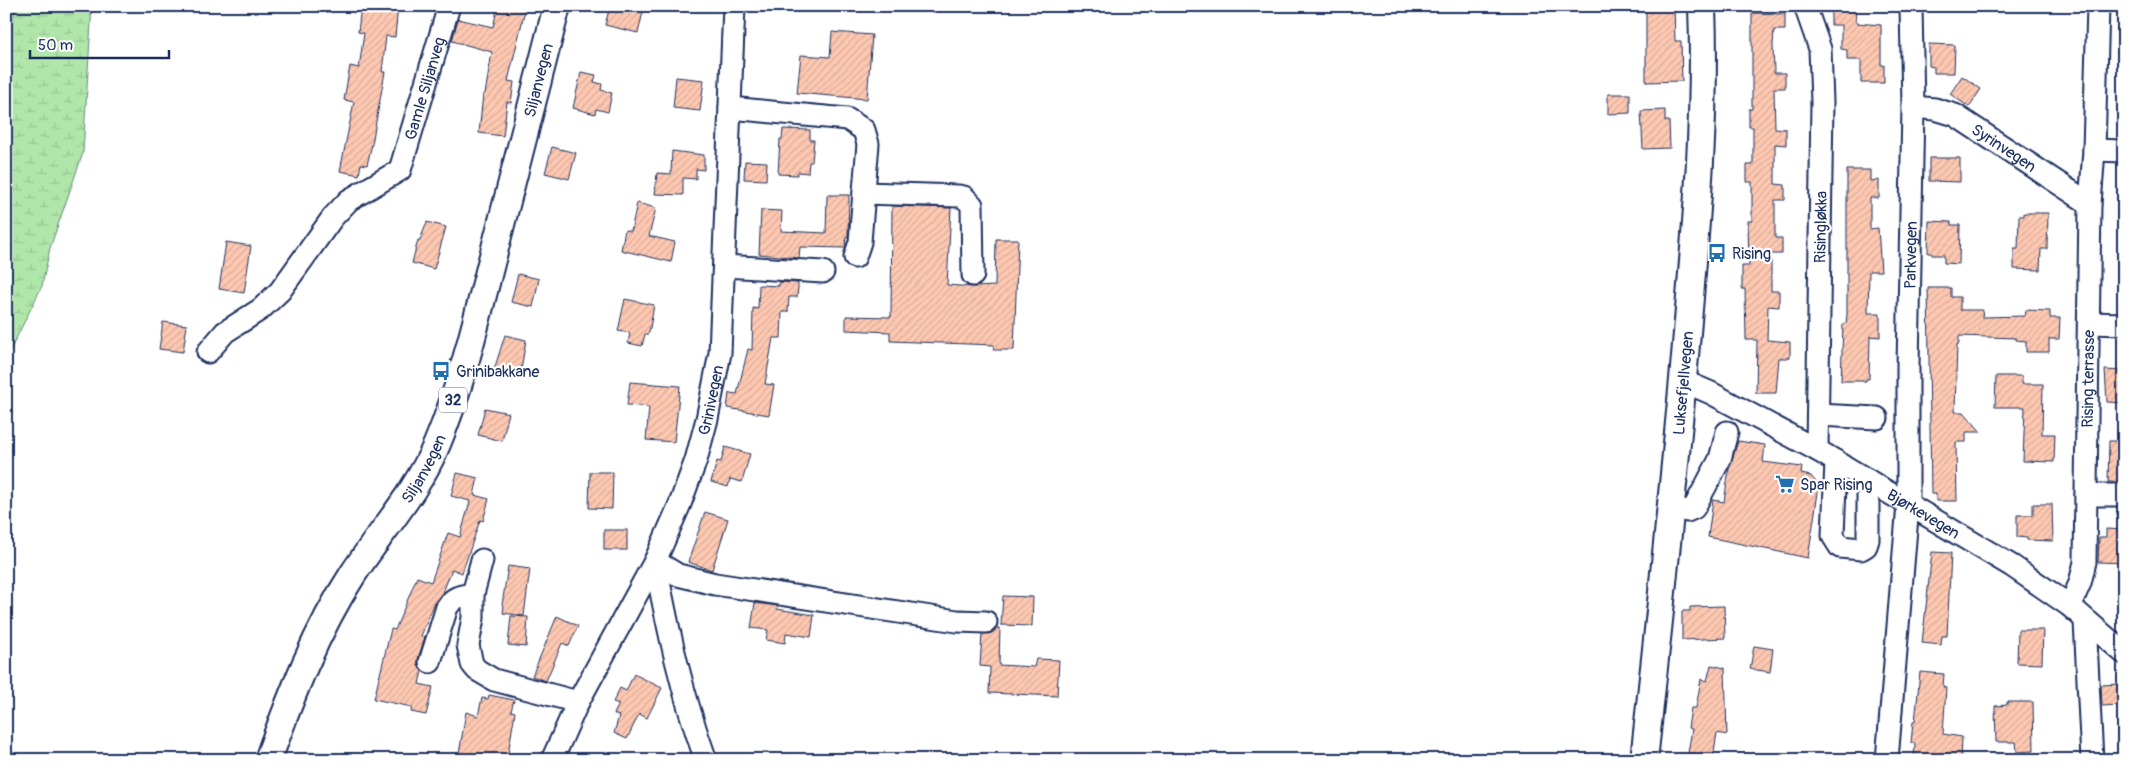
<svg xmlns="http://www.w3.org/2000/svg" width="2130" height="766" viewBox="0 0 2130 766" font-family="Pangolin,sans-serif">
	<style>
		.wetland { fill: url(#wetland-marsh); stroke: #668a84 }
		.water { fill: #82c9e3; stroke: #598bae }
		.building { fill: url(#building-hatch); stroke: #1b2f5e }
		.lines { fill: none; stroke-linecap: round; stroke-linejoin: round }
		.minor-casing { stroke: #1b2f5e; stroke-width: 25 }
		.major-casing { stroke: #1b2f5e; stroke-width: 30 }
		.minor { stroke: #fff; stroke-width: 21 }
		.major { stroke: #fff; stroke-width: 26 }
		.labels { text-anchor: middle; stroke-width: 4.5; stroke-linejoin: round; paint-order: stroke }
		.shield { fill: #fff; stroke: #5f6d8e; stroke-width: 1 }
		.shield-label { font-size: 15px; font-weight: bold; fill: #1b2f5e }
		.street-label { font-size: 16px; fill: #1b2f5e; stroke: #fff }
		.poi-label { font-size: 16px; fill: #1b2f5e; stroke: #fff; text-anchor: start }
	</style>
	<defs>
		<pattern id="wetland-marsh" width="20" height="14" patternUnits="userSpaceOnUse" patternTransform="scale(1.25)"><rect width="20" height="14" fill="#b0e6a9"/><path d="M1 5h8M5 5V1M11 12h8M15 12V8" fill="none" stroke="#97c694"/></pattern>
		<pattern id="building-hatch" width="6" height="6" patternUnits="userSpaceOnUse" patternTransform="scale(1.25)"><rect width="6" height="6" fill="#fec8b1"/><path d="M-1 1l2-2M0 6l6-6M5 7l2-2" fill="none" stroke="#d9ac9b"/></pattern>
	</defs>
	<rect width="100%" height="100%" fill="#fff"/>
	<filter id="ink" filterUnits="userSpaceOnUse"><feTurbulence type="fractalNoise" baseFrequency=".02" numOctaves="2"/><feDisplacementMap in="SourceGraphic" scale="10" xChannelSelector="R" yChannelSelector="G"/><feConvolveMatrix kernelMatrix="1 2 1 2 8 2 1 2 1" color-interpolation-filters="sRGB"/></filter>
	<g filter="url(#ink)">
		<polygon class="wetland" points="15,6 92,6 83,153 50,248 42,286 6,359 6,58"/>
		<polygon class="water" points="6,6 15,6 6,58"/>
		<g class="building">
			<polygon points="361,6 398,6 395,37 386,36 382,72 385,72 372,144 367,165 361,164 359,175 340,171 354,102 344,100 350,66 359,68 364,33 358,32"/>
			<polygon points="498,6 508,6 525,10 508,81 514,82 511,103 507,102 503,136 479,133 483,94 485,94 492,52 452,41 458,19 493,27"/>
			<polygon points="610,6 634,6 633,10 643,12 638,33 605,25"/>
			<polygon points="1646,6 1674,6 1675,41 1681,41 1682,81 1646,82"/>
			<polygon points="1831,6 1855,6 1856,23 1881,25 1881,65 1884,65 1884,83 1861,83 1861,60 1847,60 1847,50 1841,49 1841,25 1831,25"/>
			<polygon points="1752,13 1785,14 1785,30 1774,30 1773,45 1774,73 1785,73 1785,88 1774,88 1775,128 1786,129 1786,145 1775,144 1775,184 1785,185 1785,200 1775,200 1775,238 1782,238 1782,254 1771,254 1771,291 1779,291 1779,307 1768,306 1767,340 1790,342 1790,358 1779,358 1776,393 1756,393 1757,340 1746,340 1745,289 1742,289 1742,266 1749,266 1748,221 1752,221 1752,182 1747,182 1747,165 1753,165 1753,127 1749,127 1749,109 1752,109"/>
			<polygon points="832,32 872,35 867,99 797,93 801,55 830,57"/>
			<polygon points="1929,44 1955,45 1954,73 1934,73 1934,67 1929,66"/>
			<polygon points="581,72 596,75 594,82 602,84 601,90 612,93 608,112 596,109 595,114 573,108"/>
			<polygon points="1962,76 1981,89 1969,107 1950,94"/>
			<polygon points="676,77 704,80 700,111 673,108"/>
			<polygon points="1608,94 1630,94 1630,113 1608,114"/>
			<polygon points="1665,110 1665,121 1669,121 1670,148 1643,149 1641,111"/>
			<polygon points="783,129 810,130 810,140 814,140 812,162 809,162 808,173 798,172 797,175 778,174 780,139 782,139"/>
			<polygon points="552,147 576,153 569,179 545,173"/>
			<polygon points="672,151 704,155 704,170 696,169 696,179 683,178 683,195 655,194 657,173 671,174"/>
			<polygon points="1929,158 1960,158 1960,182 1929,181"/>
			<polygon points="745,161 767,162 766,180 744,179"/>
			<polygon points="1847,170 1870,170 1870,181 1879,180 1879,198 1870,198 1870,229 1878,228 1881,271 1869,271 1868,313 1880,313 1880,337 1870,336 1869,379 1866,379 1866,381 1841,381 1843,324 1846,324 1847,314"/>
			<polygon points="827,195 849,195 848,237 846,237 845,248 800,247 799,258 759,254 761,210 782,211 781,231 826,233"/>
			<polygon points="637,203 656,208 649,236 675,242 671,262 621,250 625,230 631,231"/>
			<polygon points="892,206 951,208 947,285 973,287 995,286 996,239 1018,239 1014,350 993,350 994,345 890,341 890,332 846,330 846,316 891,317"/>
			<polygon points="2024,213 2048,213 2047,249 2041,249 2040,270 2014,269 2014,249 2018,249 2019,216 2024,216"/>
			<polygon points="1929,221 1951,222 1951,225 1960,225 1959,264 1944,263 1944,255 1932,255 1932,253 1928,253"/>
			<polygon points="427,222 446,227 434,269 412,263 418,240 420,240"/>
			<polygon points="226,242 251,246 244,293 219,289"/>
			<polygon points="518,274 539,279 533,307 511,302"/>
			<polygon points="779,282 798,283 798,288 797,297 789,297 788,312 782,312 781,338 773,338 765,384 774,385 769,415 727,408 729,393 737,394 748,349 752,350 753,308 758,309 759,285 779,286"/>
			<polygon points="1928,288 1951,288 1951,297 1960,297 1960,310 1983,310 1982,317 2025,316 2026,310 2050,311 2050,318 2060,318 2059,339 2049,339 2049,352 2026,352 2026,341 2016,340 2016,338 1959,336 1959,344 1957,344 1955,412 1964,412 1981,432 1966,432 1966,442 1956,442 1957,501 1936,501 1936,494 1931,494"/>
			<polygon points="625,299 654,305 650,328 648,334 645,334 642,346 628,343 630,333 618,331"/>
			<polygon points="163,322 187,325 183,352 159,349"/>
			<polygon points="505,335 526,340 520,376 494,370"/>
			<polygon points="2105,370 2124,371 2124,403 2107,402"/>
			<polygon points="1996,376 2022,376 2022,384 2043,384 2042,434 2055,434 2054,462 2023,461 2025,407 1995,407"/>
			<polygon points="630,382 680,386 674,442 646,440 649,407 627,405"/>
			<polygon points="485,408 509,413 502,441 478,435"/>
			<polygon points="1738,441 1765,445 1763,462 1802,467 1801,474 1811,476 1819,486 1808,558 1708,537 1713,500 1724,502 1729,469"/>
			<polygon points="2109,441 2124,441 2124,482 2108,482"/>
			<polygon points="725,447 750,454 742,482 730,479 728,487 711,482 717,461 721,462"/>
			<polygon points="590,472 613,472 612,509 589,508"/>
			<polygon points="457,473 478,478 474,495 489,499 483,521 480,520 462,573 452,569 443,592 435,602 421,636 425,637 418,659 418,665 422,671 419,684 433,687 426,715 411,712 412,707 374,699 391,629 395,630 417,577 431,582 448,533 460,537 470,501 451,496"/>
			<polygon points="2033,504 2052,504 2053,541 2027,540 2027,538 2017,537 2017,515 2033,515"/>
			<polygon points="705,512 728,519 712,570 688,562"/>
			<polygon points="2106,529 2124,530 2124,563 2098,562 2099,537 2106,537"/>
			<rect x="604" y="530" width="23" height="20"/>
			<polygon points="1932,552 1951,553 1947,636 1942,636 1941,645 1922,643"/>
			<polygon points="508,566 530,569 524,616 503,613 504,606 502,605"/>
			<polygon points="1003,596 1033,597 1032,626 1001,625"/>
			<polygon points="755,603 778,606 777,609 814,615 811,637 786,633 785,643 766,640 768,630 751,628"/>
			<polygon points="1724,606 1725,638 1682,640 1682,611 1690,611 1690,607"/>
			<polygon points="511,616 528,617 526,647 508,645"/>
			<polygon points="557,616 578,626 569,646 562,643 546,681 532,676"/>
			<polygon points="997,628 1000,628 999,665 1034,667 1036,659 1059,660 1057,696 989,693 990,667 980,666 982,634 991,633"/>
			<polygon points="2018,630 2043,630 2042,664 2017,663"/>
			<polygon points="1754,646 1773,649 1770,672 1750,669"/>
			<polygon points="1711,665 1725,668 1727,735 1717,733 1713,758 1688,753 1692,729 1688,728 1691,708 1696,708 1701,679 1707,681"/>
			<polygon points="1920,672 1944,674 1943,687 1946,688 1943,734 1962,737 1961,760 1914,760 1915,743 1911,743 1913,722 1915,722"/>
			<polygon points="634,674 662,688 647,718 639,714 627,739 614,733 619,716 614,714 619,704 613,702 620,688 626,691"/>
			<polygon points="2119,684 2120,705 2102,706 2101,685"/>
			<polygon points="489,695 514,700 511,711 515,712 507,760 458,760 466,712 478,716 482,698 488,699"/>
			<polygon points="2007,702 2033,702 2034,751 2017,752 2016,742 1996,742 1995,706 2007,705"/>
		</g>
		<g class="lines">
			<g class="minor-casing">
				<g id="minor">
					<polyline points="1805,6 1820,49 1822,102 1817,450"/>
					<path id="s1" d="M1913,107L1935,109L1955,115L2090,204"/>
					<polyline points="730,108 847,119 864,130 868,144 865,179 860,242 855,257"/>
					<polyline points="2094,150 2124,151"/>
					<polyline points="864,193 959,196 964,197 972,205 973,275"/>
					<polyline points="724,266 823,272"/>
					<polyline points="2089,323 2124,324"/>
					<path id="s2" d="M208,352L225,332L261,309L280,291L333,217L349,200L400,170L449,6"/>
					<path id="s3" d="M1683,381L1711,393L1817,450L2012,566L2070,606L2124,653"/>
					<polyline points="1818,415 1877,418"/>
					<polyline points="1836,461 1833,536 1840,547 1861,549 1866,546 1868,540 1868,480"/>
					<polyline points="2086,495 2124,495"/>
					<polyline points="1670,508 1687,511 1694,508 1720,459 1727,432"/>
					<polyline points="482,560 473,594 473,618 468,645 472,664 477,670 494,680 578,702"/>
					<polyline points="655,561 678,575 715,584 957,621 986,622"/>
					<path d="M655,561C668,629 682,695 706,760"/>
					<path id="s4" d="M2070,606L2080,583L2085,562L2090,204L2094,150L2098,6"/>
					<polyline points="2085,621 2092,760"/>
					<path d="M430,662L447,607C454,596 461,596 473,594"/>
					<path id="s5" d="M552,760L578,702L655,561L680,504L696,460L707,419L720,353L734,6"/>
					<path id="s6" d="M1887,760L1908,504V367L1913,107L1911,6"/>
				</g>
			</g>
			<g class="major-casing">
				<g id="major">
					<path id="s7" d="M268,760C291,696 316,631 353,574C381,531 417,492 437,444C463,382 477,317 494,252C515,170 536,88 557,6"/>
					<path id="s8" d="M1644,760C1660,614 1676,468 1688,321C1697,216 1706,111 1702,6"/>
				</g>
			</g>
			<use href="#minor" class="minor"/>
			<use href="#major" class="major"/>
		</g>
	</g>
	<defs>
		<g id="bus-bare" transform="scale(1.5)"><path d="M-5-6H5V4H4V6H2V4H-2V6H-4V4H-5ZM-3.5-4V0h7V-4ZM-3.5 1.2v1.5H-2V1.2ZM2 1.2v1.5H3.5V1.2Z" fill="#1f6fb2" stroke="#fff" stroke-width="2.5" paint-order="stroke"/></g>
		<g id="supermarket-bare" transform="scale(1.5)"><path d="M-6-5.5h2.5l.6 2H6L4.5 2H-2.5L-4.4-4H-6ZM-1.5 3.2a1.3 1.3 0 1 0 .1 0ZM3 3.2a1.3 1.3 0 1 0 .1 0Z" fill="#1f6fb2" stroke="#fff" stroke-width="2.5" paint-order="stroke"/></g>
	</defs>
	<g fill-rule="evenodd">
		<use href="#bus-bare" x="1717" y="253"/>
		<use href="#bus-bare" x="441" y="371"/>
		<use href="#supermarket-bare" x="1785" y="484"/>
	</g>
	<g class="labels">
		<rect class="shield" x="439" y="387.5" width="28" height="25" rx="4"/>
		<g class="shield-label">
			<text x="453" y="405">32</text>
		</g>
		<g class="street-label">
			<text dy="6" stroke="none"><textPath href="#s7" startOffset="738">Siljanvegen</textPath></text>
			<text dy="6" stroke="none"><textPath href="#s2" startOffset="354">Gamle Siljanveg</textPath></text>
			<text dy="6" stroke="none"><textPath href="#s1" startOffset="102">Syrinvegen</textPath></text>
			<text transform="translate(1820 227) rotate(-89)" y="6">Risingløkka</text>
			<text dy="6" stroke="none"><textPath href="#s6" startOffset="506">Parkvegen</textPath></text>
			<text dy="6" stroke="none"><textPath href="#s4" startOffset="230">Rising terrasse</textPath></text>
			<text dy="6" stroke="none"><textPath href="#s8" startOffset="379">Luksefjellvegen</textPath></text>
			<text dy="6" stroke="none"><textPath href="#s5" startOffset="395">Grinivegen</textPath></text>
			<text dy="6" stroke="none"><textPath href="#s7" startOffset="332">Siljanvegen</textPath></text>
			<text dy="6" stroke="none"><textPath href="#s3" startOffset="275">Bjørkevegen</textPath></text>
		</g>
		<g class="poi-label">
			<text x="1732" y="259">Rising</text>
			<text x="456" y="377">Grinibakkane</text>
			<text x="1800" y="490">Spar Rising</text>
		</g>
	</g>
	<rect width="2130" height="766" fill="none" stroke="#fff" stroke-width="25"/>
	<rect x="12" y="12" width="2105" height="741" fill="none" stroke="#1b2f5e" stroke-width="2" filter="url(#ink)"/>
	<path d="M30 50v8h139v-8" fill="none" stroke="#1b2f5e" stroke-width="2.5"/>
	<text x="38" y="50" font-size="15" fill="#1b2f5e" stroke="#ffffff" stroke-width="4" paint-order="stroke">50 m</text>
</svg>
